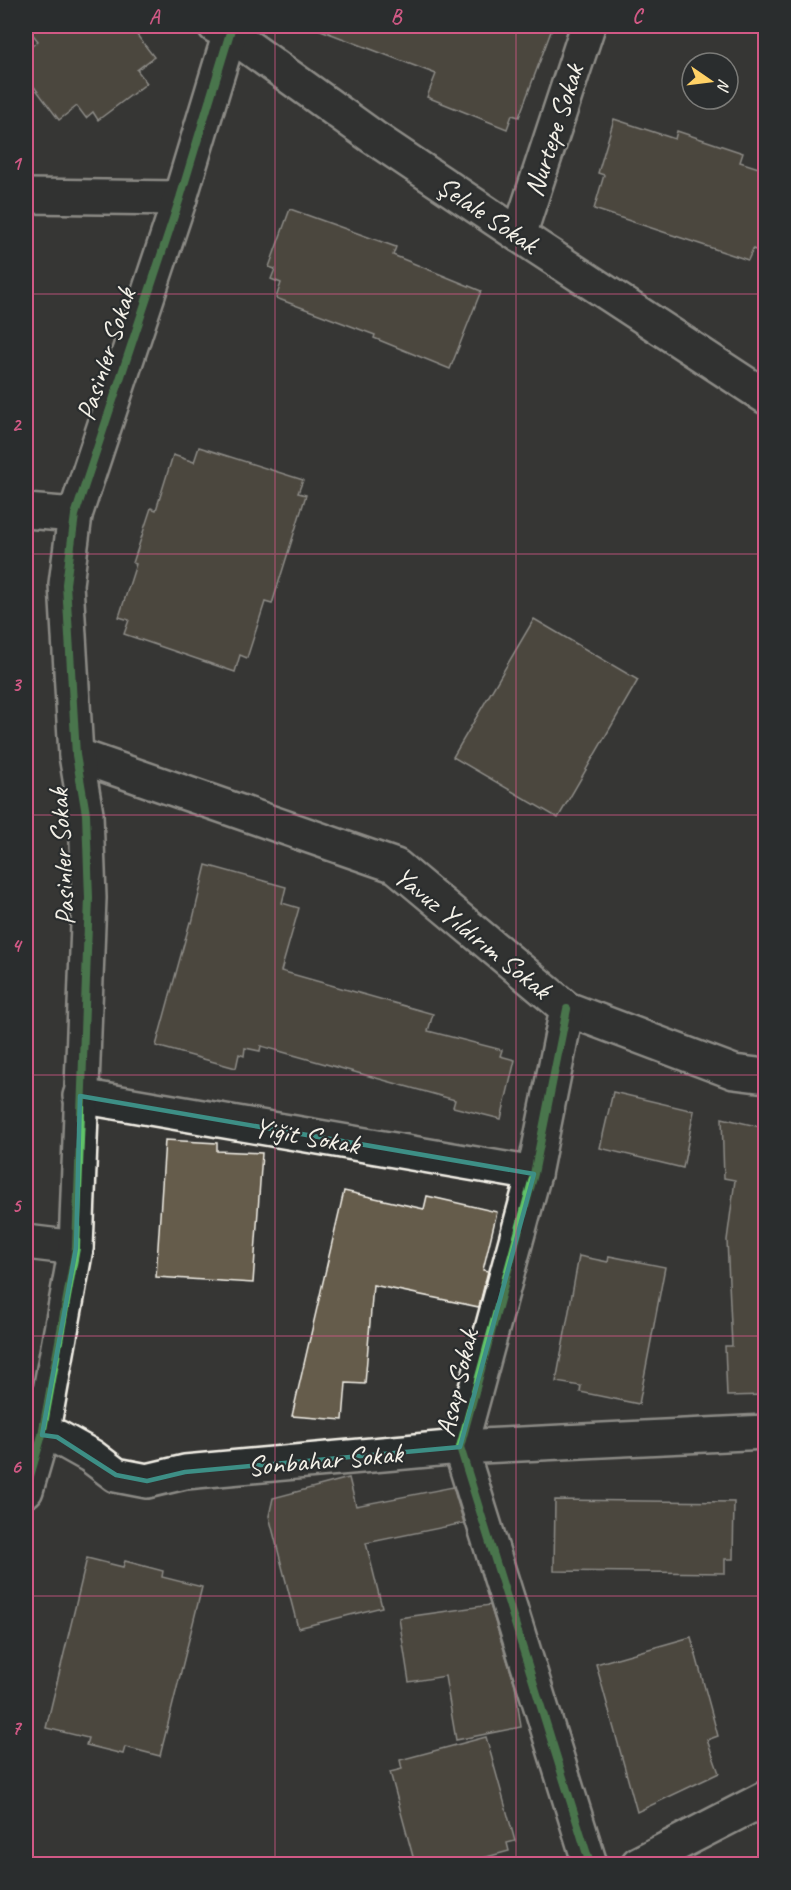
<svg xmlns="http://www.w3.org/2000/svg" width="791" height="1890" viewBox="0 0 791 1890" font-family="Caveat,sans-serif">
	<style>
		.building { fill: #655b4c; stroke: #f4f1e8; stroke-width: 1.5 }
		.lines { fill: none; stroke-linecap: round; stroke-linejoin: round }
		.street-casing { stroke: #f4f1e8; stroke-width: 38 }
		.secondary-casing { stroke: #f4f1e8; stroke-width: 38 }
		.street { stroke: #2a2d2e; stroke-width: 33 }
		.secondary { stroke: #2a2d2e; stroke-width: 33 }
		.cycleway-casing { stroke: #2a2d2e; stroke-width: 11 }
		.cycleway { stroke: #61c268; stroke-width: 8 }
		.marked { fill: none; stroke: #3d8f86; stroke-width: 4.5; stroke-linejoin: round }
		.grid { fill: none; stroke: #d15985; stroke-width: 1.5; stroke-opacity: 0.55 }
		.labels { text-anchor: middle; stroke-width: 4.5; stroke-linejoin: round; paint-order: stroke }
		.street-label { font-size: 28px; fill: #f4f1e8; stroke: #2a2d2e }
		.neatline { fill: none; stroke: #d15985; stroke-width: 2 }
		.grid-label { font-size: 20px; text-anchor: middle; font-weight: bold; fill: #d15985 }
	</style>
	<rect width="100%" height="100%" fill="#363634"/>
	<filter id="ink" filterUnits="userSpaceOnUse"><feTurbulence type="fractalNoise" baseFrequency=".0167" numOctaves="2"/><feDisplacementMap in="SourceGraphic" scale="12" xChannelSelector="R" yChannelSelector="G"/><feConvolveMatrix kernelMatrix="1 2 1 2 8 2 1 2 1" color-interpolation-filters="sRGB"/></filter>
	<g filter="url(#ink)">
		<g class="building">
			<polygon points="26,26 130,26 154,57 137,70 147,83 98,120 93,112 86,118 77,106 59,120 26,76 26,51 38,41"/>
			<polygon points="319,26 553,26 519,117 512,115 507,129 427,97 436,74 318,29"/>
			<polygon points="614,119 675,139 677,131 743,153 740,162 765,170 765,225 758,251 753,249 748,260 594,209 604,175 598,173"/>
			<polygon points="290,209 396,247 393,255 481,291 450,369 374,338 375,335 276,298 281,283 271,279 275,269 269,267"/>
			<polygon points="199,447 303,480 298,493 306,495 272,604 265,602 247,658 240,655 235,672 124,634 129,620 119,617 136,564 133,563 151,508 156,510 173,455 194,462"/>
			<polygon points="534,619 638,680 558,818 453,757"/>
			<polygon points="206,865 286,887 282,903 299,908 281,971 433,1014 428,1031 502,1050 500,1056 515,1060 501,1119 453,1107 455,1100 261,1046 260,1051 245,1048 244,1056 239,1054 236,1068 156,1046 190,922 192,923"/>
			<polygon points="613,1092 694,1111 683,1168 600,1148"/>
			<polygon points="722,1118 765,1128 765,1395 727,1396 725,1346 732,1346 727,1240 735,1180 724,1178"/>
			<polygon points="165,1140 217,1143 217,1151 262,1153 253,1283 156,1277"/>
			<polygon points="344,1191 424,1209 427,1196 497,1212 483,1270 488,1271 479,1307 373,1285 365,1384 346,1383 343,1420 292,1416"/>
			<polygon points="579,1256 608,1262 609,1256 665,1267 639,1404 580,1392 581,1386 556,1382"/>
			<polygon points="349,1478 356,1506 453,1487 464,1523 366,1543 382,1607 298,1628 269,1516 273,1498"/>
			<polygon points="555,1500 734,1502 733,1559 725,1559 725,1573 554,1571"/>
			<polygon points="87,1558 123,1567 125,1561 163,1571 162,1577 202,1587 160,1756 125,1747 123,1754 86,1745 88,1738 46,1728"/>
			<polygon points="490,1605 515,1685 521,1727 456,1740 445,1676 409,1682 399,1618"/>
			<polygon points="691,1637 718,1736 707,1740 719,1773 637,1812 596,1664"/>
			<polygon points="486,1737 515,1841 507,1843 509,1851 461,1864 415,1864 390,1772 402,1769 400,1760"/>
		</g>
		<g class="lines">
			<g class="street-casing">
				<g id="street">
					<polyline points="215,26 229,33 373,137 537,247 766,397"/>
					<polyline points="26,196 180,198"/>
					<polyline points="519,235 588,26"/>
					<polyline points="26,511 75,515"/>
					<polyline points="76,755 396,866 567,1009 734,1072 766,1076"/>
					<polyline points="567,1009 534,1174 460,1447 590,1864"/>
					<polyline points="80,1096 534,1174"/>
					<polyline points="26,1242 76,1248"/>
					<polyline points="42,1435 57,1437 91,1456 116,1475 147,1481 185,1472 460,1447 766,1432"/>
					<polyline points="26,1490 42,1435 76,1248 89,898 86,814 76,755 66,584 75,515 180,198 232,26"/>
				</g>
			</g>
			<g class="secondary-casing">
				<polyline id="secondary" points="638,1864 766,1798"/>
			</g>
			<use href="#street" class="street"/>
			<use href="#secondary" class="secondary"/>
			<g class="cycleway-casing">
				<g id="cycleway">
					<polyline points="567,1009 534,1174 460,1447 590,1864"/>
					<polyline points="26,1490 42,1435 76,1248 89,898 86,814 76,755 66,584 75,515 180,198 232,26"/>
				</g>
			</g>
			<use href="#cycleway" class="cycleway"/>
		</g>
	</g>
	<path d="M0 0H791V1890H0ZM80,1096L534,1174L460,1447L185,1472L147,1481L116,1475L57,1437L42,1435L76,1248Z" fill="#363634" fill-opacity=".55" fill-rule="evenodd"/>
	<path class="marked" d="M80,1096L534,1174L460,1447L185,1472L147,1481L116,1475L57,1437L42,1435L76,1248Z"/>
	<path class="grid" d="M275,26V1864M516,26V1864M26,294H766M26,554H766M26,815H766M26,1075H766M26,1336H766M26,1596H766"/>
	<g class="labels">
		<g class="street-label">
			<text transform="translate(553 130) rotate(-72)" y="10">Nurtepe Sokak</text>
			<text transform="translate(488 214) rotate(34)" y="10">Şelale Sokak</text>
			<text transform="translate(105 354) rotate(-72)" y="10">Pasinler Sokak</text>
			<text transform="translate(61 857) rotate(-93)" y="10">Pasinler Sokak</text>
			<text transform="translate(473 932) rotate(39)" y="10">Yavuz Yıldırım Sokak</text>
			<text transform="translate(307 1135) rotate(10)" y="10">Yiğit Sokak</text>
			<text transform="translate(456 1383) rotate(-77)" y="10">Asap Sokak</text>
			<text transform="translate(325 1459) rotate(-5)" y="10">Sonbahar Sokak</text>
		</g>
	</g>
	<rect width="791" height="1890" fill="none" stroke="#2a2d2e" stroke-width="66"/>
	<g transform="translate(710 81) rotate(104)"><circle r="28" fill="#2a2d2e" stroke="#7b7b78" stroke-width="1.5"/>
	<path d="M0-4.5L10 22L0 15L-10 22Z" fill="#ffd166"/>
	<text y="-9" font-size="16" font-weight="bold" text-anchor="middle" fill="#f4f1e8">N</text>
	</g>
	<rect x="33" y="33" width="725" height="1824" class="neatline"/>
	<g class="grid-label">
		<text x="154" y="23">A</text>
		<text x="396" y="23">B</text>
		<text x="637" y="23">C</text>
		<text x="16" y="170">1</text>
		<text x="16" y="431">2</text>
		<text x="16" y="691">3</text>
		<text x="16" y="952">4</text>
		<text x="16" y="1212">5</text>
		<text x="16" y="1473">6</text>
		<text x="16" y="1734">7</text>
	</g>
</svg>
